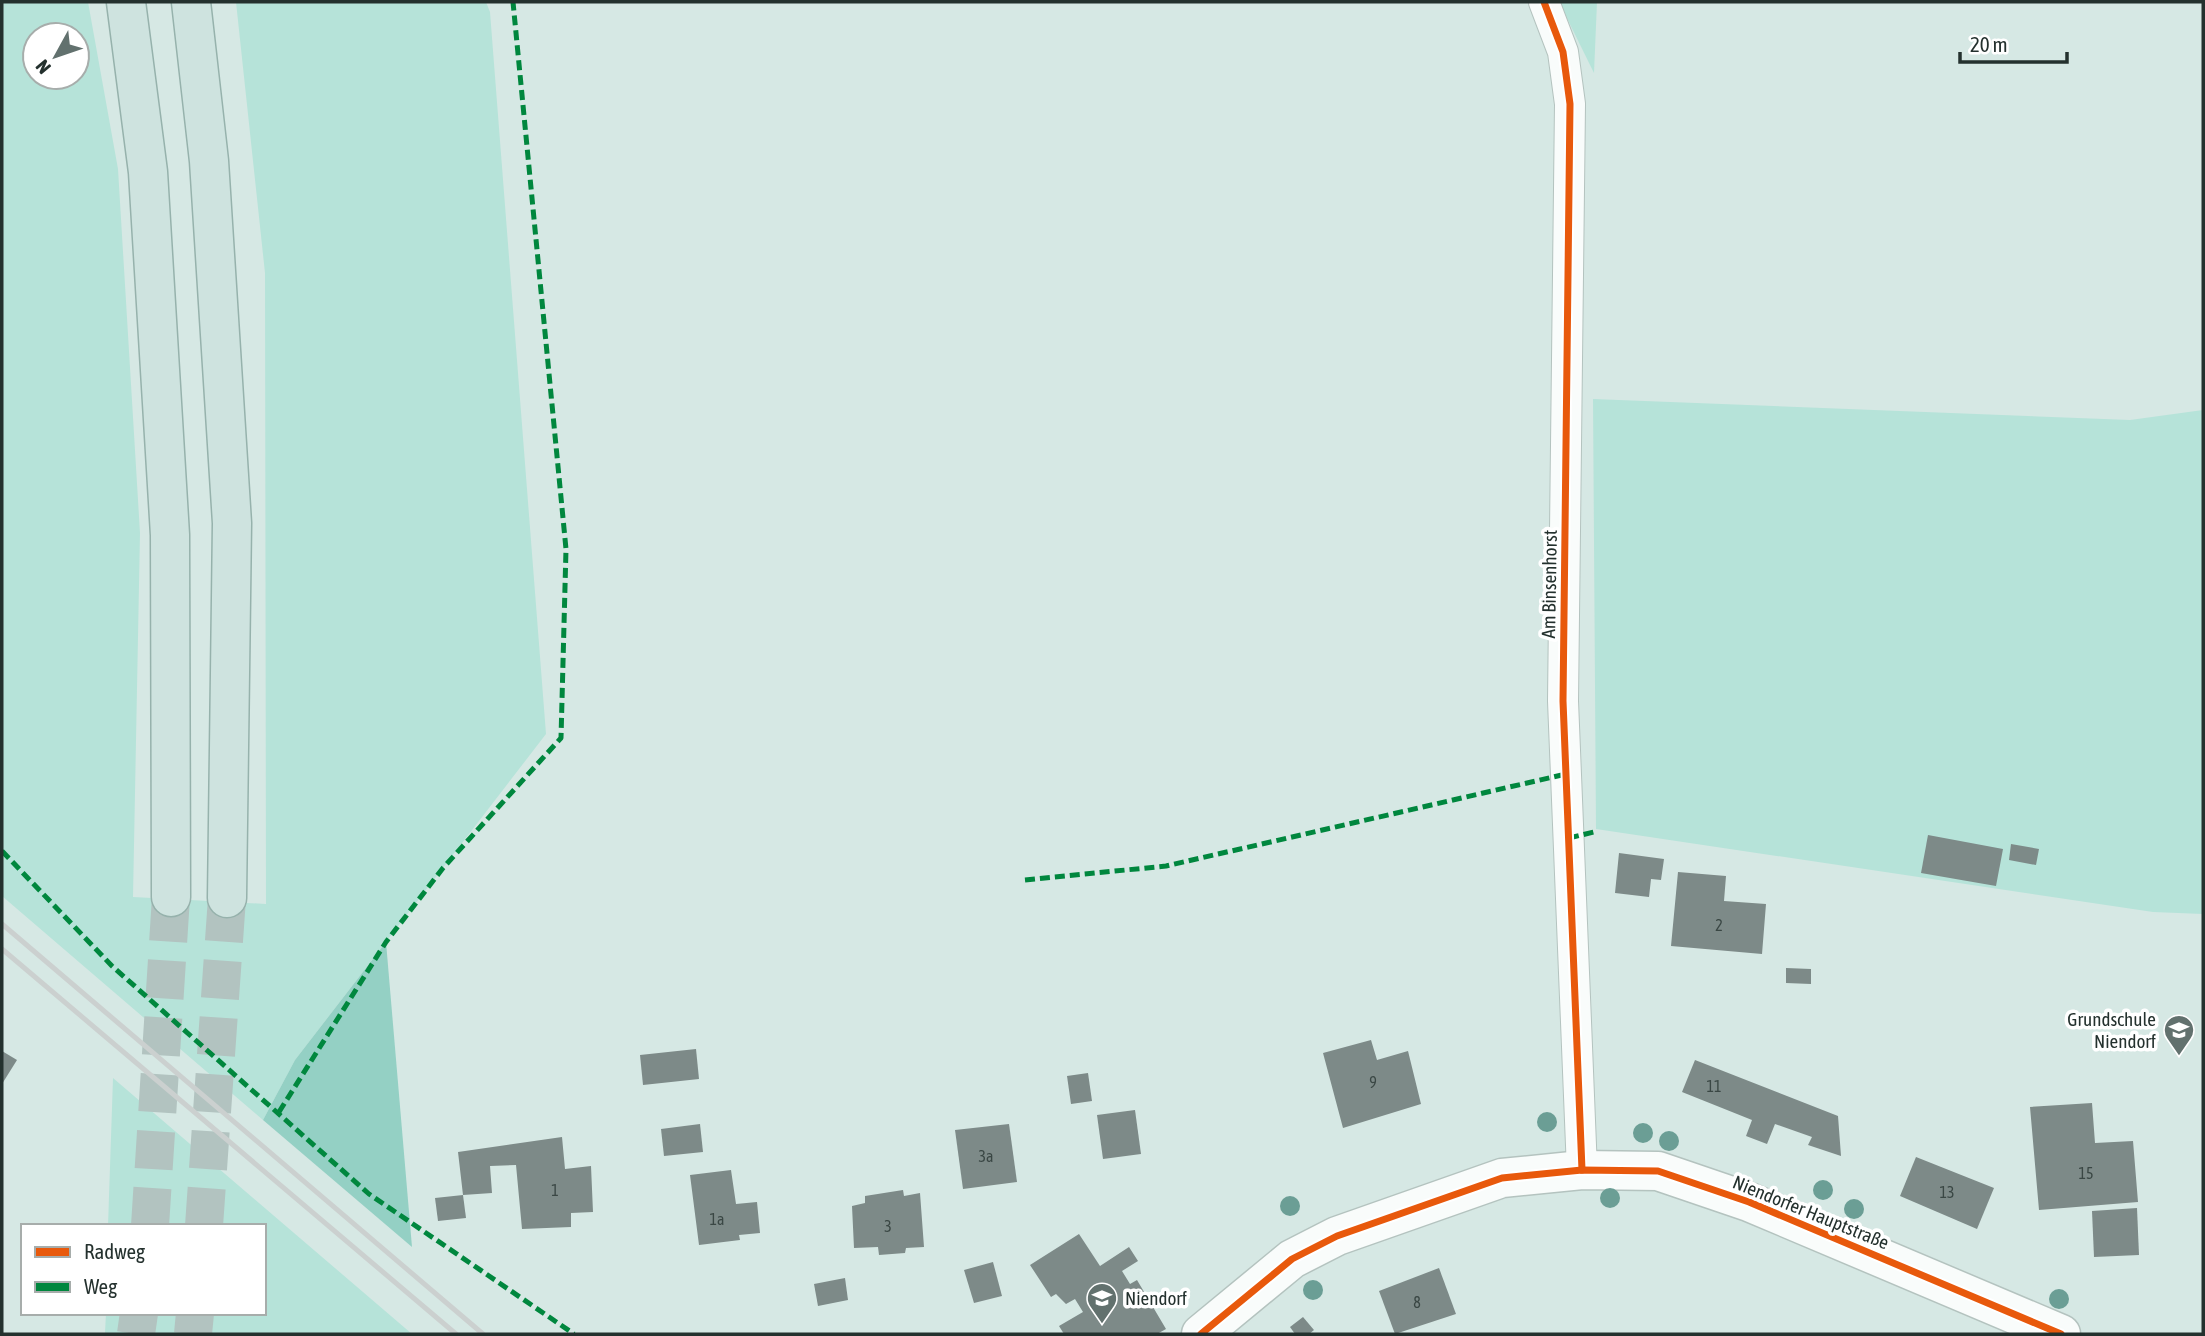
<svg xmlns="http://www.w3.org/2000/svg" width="2205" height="1336" viewBox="0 0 2205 1336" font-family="'Asap Condensed',sans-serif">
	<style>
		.green { fill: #b6e3d9; fill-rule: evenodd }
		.forest { fill: #94d0c4 }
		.building { fill: #7d8a88 }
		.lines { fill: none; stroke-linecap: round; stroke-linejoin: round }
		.highway-tunnel { stroke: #b2c3c0; stroke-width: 38; stroke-dasharray: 38 19; stroke-linecap: butt }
		.street-casing { stroke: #b4c3bf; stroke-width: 32 }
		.secondary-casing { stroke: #b4c3bf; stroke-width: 41 }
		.highway-casing { stroke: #96b2ac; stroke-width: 41 }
		.street { stroke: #f9fcfb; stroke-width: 30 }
		.secondary { stroke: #f9fcfb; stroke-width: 38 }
		.highway { stroke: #cee3df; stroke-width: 38 }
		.rail { stroke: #cbd0cf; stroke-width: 5 }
		.quiet { stroke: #00873e; stroke-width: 5; stroke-dasharray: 10 5; stroke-linecap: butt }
		.cycleway-casing { stroke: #fff; stroke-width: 11 }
		.cycleway { stroke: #e8590c; stroke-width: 7 }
		.tree { fill: #6b9e95 }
		.labels { text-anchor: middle; stroke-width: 7; stroke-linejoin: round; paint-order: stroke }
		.number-label { font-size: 16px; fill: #3a4744 }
		.street-label { font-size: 19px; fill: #24312e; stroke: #fff }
		.poi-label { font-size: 19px; fill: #24312e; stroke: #fff; text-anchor: end }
	</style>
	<rect width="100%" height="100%" fill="#d6e8e4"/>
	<g class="green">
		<path d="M2,2H88L118,169L140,533L133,897L266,904L265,273L236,2H486L490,12L546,734L295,1060L263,1120L2,896ZM35,35H77V77H35Z"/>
		<polygon points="1559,2 1597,2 1594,73"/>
		<polygon points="1593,399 2130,420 2203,410 2203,914 2153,912 1596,829"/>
		<polygon points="113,1078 412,1334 105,1333 106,1313 264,1313 264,1226 108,1226"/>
	</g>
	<polygon class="forest" points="386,942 412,1247 263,1120 295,1060"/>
	<g class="building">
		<polygon points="1928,835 2003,849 1996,886 1921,873"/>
		<polygon points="2011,844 2039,849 2036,865 2009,860"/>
		<polygon points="1619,853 1664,859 1661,880 1651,879 1649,897 1615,893"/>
		<polygon points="1678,872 1726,876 1724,901 1766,904 1762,954 1671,946"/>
		<polygon points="1786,968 1811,969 1811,984 1786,983"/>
		<polygon points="1371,1040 1377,1060 1408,1051 1421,1104 1343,1128 1323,1053"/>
		<polygon points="696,1049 699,1079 643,1085 640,1055"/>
		<polygon points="2,1051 17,1060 2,1084"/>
		<polygon points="1695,1060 1838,1116 1841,1156 1808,1145 1812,1137 1775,1124 1767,1144 1746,1136 1752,1120 1682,1092"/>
		<polygon points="1088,1073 1092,1101 1071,1104 1067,1076"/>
		<polygon points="2092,1103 2095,1143 2133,1141 2138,1202 2039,1210 2030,1107"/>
		<polygon points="1135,1110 1141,1154 1103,1159 1097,1115"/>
		<polygon points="700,1124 703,1152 664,1156 661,1129"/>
		<polygon points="1009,1124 1017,1182 963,1189 955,1130"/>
		<polygon points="562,1137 565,1169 591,1166 593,1212 571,1213 571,1227 522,1229 516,1165 490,1166 492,1193 463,1195 458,1152"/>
		<polygon points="1916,1157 1994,1188 1977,1229 1900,1196"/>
		<polygon points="731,1170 736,1204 757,1202 760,1233 739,1235 740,1240 699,1245 690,1175"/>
		<polygon points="903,1190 904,1196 920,1193 924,1247 906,1248 905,1253 879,1255 878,1247 854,1248 852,1206 865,1203 865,1196"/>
		<polygon points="463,1195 466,1218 438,1221 435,1198"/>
		<polygon points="2137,1208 2139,1255 2094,1257 2092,1211"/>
		<polygon points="1079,1234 1100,1266 1129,1247 1138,1261 1122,1271 1130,1284 1137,1280 1166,1329 1157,1334 1064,1334 1059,1326 1083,1312 1075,1299 1066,1304 1056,1294 1051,1297 1030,1265"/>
		<polygon points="993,1262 1002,1296 974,1303 964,1270"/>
		<polygon points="1439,1268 1456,1314 1395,1334 1379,1291"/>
		<polygon points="845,1278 848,1300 818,1306 814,1284"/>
		<polygon points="1303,1317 1314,1330 1309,1334 1295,1334 1290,1327"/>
	</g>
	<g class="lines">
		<g class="highway-tunnel">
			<polyline points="150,1226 171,897"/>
			<polyline points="204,1226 227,898"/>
			<polyline points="136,1334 139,1313"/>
			<polyline points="193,1334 195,1313"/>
		</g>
		<g class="street-casing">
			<polyline id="street" points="1544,2 1563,52 1570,104 1563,701 1582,1170"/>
		</g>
		<g class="secondary-casing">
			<polyline id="secondary" points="1201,1334 1292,1259 1337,1236 1502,1178 1582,1170 1658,1171 1749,1202 2061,1334"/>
		</g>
		<g class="highway-casing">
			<g id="highway">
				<polyline points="126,2 148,172 170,535 171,897"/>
				<polyline points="191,2 209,161 232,523 227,898"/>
			</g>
		</g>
		<use href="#street" class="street"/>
		<use href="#secondary" class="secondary"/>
		<use href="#highway" class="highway"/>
		<g class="rail">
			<polyline points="2,924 483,1334"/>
			<polyline points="2,949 456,1334"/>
		</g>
		<g class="quiet">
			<polyline points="1569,838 1594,832"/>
			<polyline points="2,851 112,966 369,1194 574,1334"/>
			<polyline points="1025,880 1166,866 1566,774"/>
			<polyline points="279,1112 386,942 443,868 561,738 566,549 513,2"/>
		</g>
		<g class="cycleway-casing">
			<g id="cycleway">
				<polyline points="1544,2 1563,52 1570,104 1563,701 1582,1170"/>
				<polyline points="1201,1334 1292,1259 1337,1236 1502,1178 1582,1170 1658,1171 1749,1202 2061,1334"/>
			</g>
		</g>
		<use href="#cycleway" class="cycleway"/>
	</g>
	<g class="tree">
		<circle cx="1547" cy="1122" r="10"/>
		<circle cx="1643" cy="1133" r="10"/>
		<circle cx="1669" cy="1141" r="10"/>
		<circle cx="1823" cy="1190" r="10"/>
		<circle cx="1610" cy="1198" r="10"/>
		<circle cx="1290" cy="1206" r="10"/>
		<circle cx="1854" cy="1209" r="10"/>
		<circle cx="1313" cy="1290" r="10"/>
		<circle cx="2059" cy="1299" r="10"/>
	</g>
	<defs>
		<g id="school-pin" transform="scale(1.575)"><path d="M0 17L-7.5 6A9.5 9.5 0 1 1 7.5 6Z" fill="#62716e" stroke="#fff"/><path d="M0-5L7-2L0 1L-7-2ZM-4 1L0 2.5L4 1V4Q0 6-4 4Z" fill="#fff"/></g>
	</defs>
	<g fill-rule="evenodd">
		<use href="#school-pin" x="2179" y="1030"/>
		<use href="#school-pin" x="1102" y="1298"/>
	</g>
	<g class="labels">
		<g class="number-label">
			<text x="1719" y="931">2</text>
			<text x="1373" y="1088">9</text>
			<text x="1714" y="1092">11</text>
			<text x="986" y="1162">3a</text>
			<text x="2086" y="1179">15</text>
			<text x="555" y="1196">1</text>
			<text x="1947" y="1198">13</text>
			<text x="717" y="1225">1a</text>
			<text x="888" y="1232">3</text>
			<text x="1417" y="1308">8</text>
		</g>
		<g class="street-label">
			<text transform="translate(1549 584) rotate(-89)" y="7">Am Binsenhorst</text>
			<text transform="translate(1811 1212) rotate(22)" y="7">Niendorfer Hauptstraße</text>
		</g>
		<g class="poi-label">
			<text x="2156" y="1026">Grundschule<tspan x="2156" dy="22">Niendorf</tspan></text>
			<text x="1125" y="1305" text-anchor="start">Niendorf</text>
		</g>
	</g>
	<rect width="2205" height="1336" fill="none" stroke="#24312e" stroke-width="7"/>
	<rect x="21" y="1224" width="245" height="91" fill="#ffffff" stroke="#a7adab" stroke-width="2"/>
	<rect x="35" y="1247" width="35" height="10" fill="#e8590c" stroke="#a7adab" stroke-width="2"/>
	<text x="84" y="1259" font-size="21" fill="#24312e">Radweg</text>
	<rect x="35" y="1282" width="35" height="10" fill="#00873e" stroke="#a7adab" stroke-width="2"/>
	<text x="84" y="1294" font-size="21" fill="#24312e">Weg</text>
	<g transform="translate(56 56) rotate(230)"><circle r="33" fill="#ffffff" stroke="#a7adab" stroke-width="2"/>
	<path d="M0-5L12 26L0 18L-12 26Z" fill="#62716e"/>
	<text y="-10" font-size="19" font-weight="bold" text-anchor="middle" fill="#24312e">N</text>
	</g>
	<path d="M1960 52v10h107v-10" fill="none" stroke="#24312e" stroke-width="3.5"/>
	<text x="1970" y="52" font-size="21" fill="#24312e" stroke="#ffffff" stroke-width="5" paint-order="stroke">20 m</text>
</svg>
